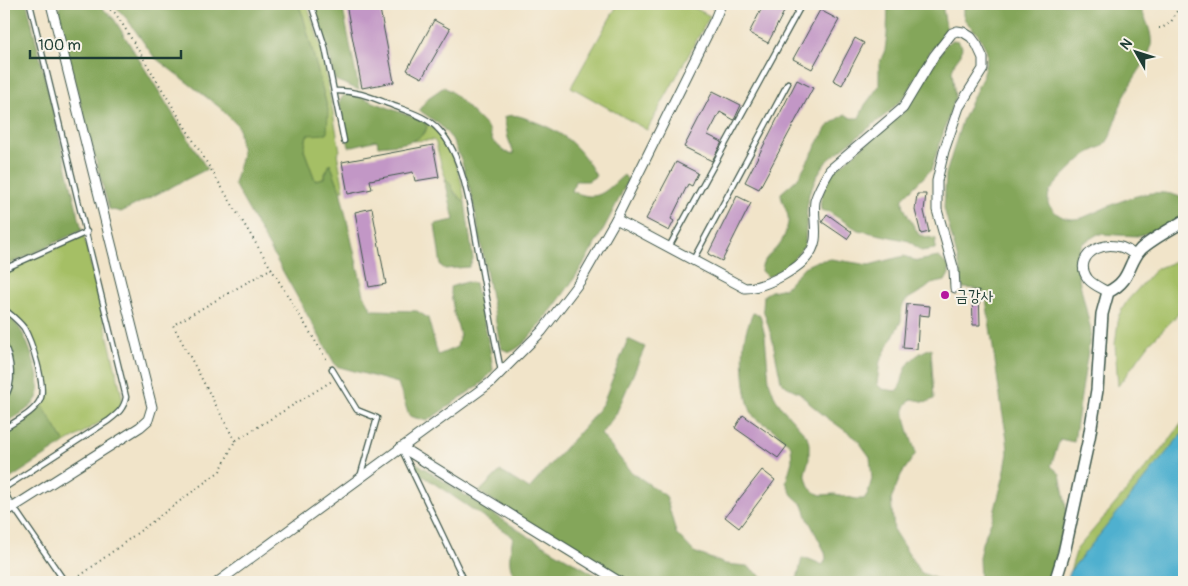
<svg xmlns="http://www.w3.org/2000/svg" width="1188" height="586" viewBox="0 0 1188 586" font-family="Pangolin,'Poor Story',sans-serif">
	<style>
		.green { fill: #a5bf65; stroke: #627e4c }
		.forest { fill: #84a65a; stroke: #527247 }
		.water { fill: #50b0cf; stroke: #387682 }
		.building { fill: #c297c6 }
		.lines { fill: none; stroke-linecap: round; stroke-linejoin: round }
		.service-casing { stroke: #3e564a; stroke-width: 7 }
		.minor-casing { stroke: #3e564a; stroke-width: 11 }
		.tertiary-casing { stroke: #3e564a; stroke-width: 14 }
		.path { stroke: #3e564a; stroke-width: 2; stroke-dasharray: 1 4; stroke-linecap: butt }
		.service { stroke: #fff; stroke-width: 4.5 }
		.minor { stroke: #fff; stroke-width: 9 }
		.tertiary { stroke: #fff; stroke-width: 11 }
		.poi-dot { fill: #b5179e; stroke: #f7f3e8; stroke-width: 2 }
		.labels { text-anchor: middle; stroke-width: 4; stroke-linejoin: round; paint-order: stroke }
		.poi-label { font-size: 16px; fill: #1f3d34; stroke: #f7f3e8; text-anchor: start }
	</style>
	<rect width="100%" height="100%" fill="#f7f3e8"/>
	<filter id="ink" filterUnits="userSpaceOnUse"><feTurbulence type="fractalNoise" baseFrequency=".02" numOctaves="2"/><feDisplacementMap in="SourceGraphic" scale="10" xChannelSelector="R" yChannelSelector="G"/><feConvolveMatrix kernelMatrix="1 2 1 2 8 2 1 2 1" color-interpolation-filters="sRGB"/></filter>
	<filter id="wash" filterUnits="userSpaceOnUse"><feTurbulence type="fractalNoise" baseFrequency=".0096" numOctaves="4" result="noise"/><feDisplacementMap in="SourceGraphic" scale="20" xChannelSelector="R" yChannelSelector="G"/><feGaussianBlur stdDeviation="1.12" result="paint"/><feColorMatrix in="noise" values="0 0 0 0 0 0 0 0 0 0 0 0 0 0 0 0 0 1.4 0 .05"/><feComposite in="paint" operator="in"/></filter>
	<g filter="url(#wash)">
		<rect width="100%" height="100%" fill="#f1e4c9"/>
		<g class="green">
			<polygon points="298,4 307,4 321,47 340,151 337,153 344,190 340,190 330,163 323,178 315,180 304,150 307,135 328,110 303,16"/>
			<polygon points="618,4 687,4 710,16 647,130 571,87"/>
			<path d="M423,121C448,132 462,176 465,202C444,185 442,168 436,143L433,140L412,141L425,133L427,127Z"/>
			<path d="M84,236L122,396C122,399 122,402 121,404C116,415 77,436 65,443L42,405L45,400L46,389L33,342L26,327L4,306V271Z"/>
			<polygon points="1184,258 1184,308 1149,344 1118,386 1115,344 1119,315 1127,301 1156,269"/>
			<polygon points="1184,420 1184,431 1177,441 1070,571 1077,549 1168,442"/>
		</g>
		<g class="forest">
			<polygon points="4,4 27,4 82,230 4,267"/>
			<polygon points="62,4 99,5 114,19 207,169 121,212 109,209 59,23 59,8"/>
			<polygon points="113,4 298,4 303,16 328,110 327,134 307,135 304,150 315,180 324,178 330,163 340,190 364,295 372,310 417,311 428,318 438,355 457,347 460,334 454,313 450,287 466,282 475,283 490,349 493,370 482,383 427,421 409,416 398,383 336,366 234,184 242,155 238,126 218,106 154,57 127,19"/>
			<polygon points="313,4 342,4 359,90 335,80 328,49"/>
			<path d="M888,4H942L947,32L930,52L908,92L898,103L888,113L843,148L826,162L818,174L809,194L807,209L805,245L791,262L773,275L767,277L761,271C762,259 771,255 778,246C784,239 786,232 788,223C790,212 781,204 781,193L798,178L827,127L845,114L851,118H859L865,105L879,86V64L885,50L887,35Z"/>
			<path d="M964,4H1138C1166,55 1144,54 1124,97C1117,111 1115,132 1106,143C1101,149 1092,150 1086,155C1079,160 1053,185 1049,193C1048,196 1048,201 1048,204C1058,217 1066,221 1082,218C1112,206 1152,181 1184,199V215L1171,225L1138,236L1098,234L1083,243L1078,252L1077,263L1079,279L1091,331L1074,442L1060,439L1051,466L1060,474L1067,512L1050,582H980L979,558L982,543L993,517L1004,475L1008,453L1007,439L1002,410L986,299L984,292L977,289L963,288L959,264L944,208L946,174L962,121L982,78L987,56L986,49L979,36L964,19Z"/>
			<path d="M953,40L958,41L962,46L961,54L955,62L952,71L955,97L931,170L903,198C901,208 914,225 919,235L936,239L935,249L921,251L909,241L858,230L829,212L821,210C819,195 826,184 833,172L907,109L946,44Z"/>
			<path d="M444,87L452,92L489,129L492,140L505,152L514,154L508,138L504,117C515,113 522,117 533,121C564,132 581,147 596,176L588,181H575L572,191C599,203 604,192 624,175L628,180C604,231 577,281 540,324C531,335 523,347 510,352L502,349L500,344L472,196L461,159L452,139L440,125L419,110L428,98Z"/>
			<path d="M349,94L363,98L423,121L427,127C421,145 394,144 378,146L377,140L349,147L339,102L344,95Z"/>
			<polygon points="445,179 450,183 455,194 465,202 473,259 469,267 445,269 441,266 435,224 454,220"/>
			<path d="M904,256L917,261L939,257L949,267V274L945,281L931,284L925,289L906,300L902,307L901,321L880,361L877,384L882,389L896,391C902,385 902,380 904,373C909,359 919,353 931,348L934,399L927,402L912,399C911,400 907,403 906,405C901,415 913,443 916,453L901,475L891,499L894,531L920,572L944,582H869L860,581L856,582H792L797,579L802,558L809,559L823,565L826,559L825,552L808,519L803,505L792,495L786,482L792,461L791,446C785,440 778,433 771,428C765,423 757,422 753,415C744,401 742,358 744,342C745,333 749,322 753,313L760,315L765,336L769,381L774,395L781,407L807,436L809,444V459L805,473L809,487L814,492L821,495L835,494L856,499H864L868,493L872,479L870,457L857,439L826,417L809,403L800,393L786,386L781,381L772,338L763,309L764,295L771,291L785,288L804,267L817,261L831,259L869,265Z"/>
			<path d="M4,313C10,318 16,322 20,329C28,340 45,387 37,398C30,410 15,417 4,424V402L9,396L13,379L10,351L4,339Z"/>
			<polygon points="628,339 645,347 616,414 601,434 630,471 666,496 676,533 694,552 725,564 747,566 761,576 778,582 626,582 479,492 500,471 529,489 591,419 603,403"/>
			<polygon points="42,405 65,443 5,482 4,432"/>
			<path d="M409,458L526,535L608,582H517C507,564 509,557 513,537L413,469Z"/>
		</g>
		<polygon class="water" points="1184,431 1184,582 1067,582 1070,571"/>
		<g id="blocks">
			<g class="building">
				<polygon points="346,4 379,4 394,82 362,88"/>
				<polygon points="764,4 788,4 768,43 749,33"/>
				<polygon points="820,10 839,20 812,69 793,59"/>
				<polygon points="434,20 450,29 422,78 407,70"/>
				<polygon points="855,38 864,43 842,85 833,80"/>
				<polygon points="797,80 813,88 759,189 745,182"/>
				<polygon points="713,91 741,105 734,120 720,112 708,135 722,142 712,161 684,147"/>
				<polygon points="433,145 439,177 415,181 413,172 370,180 372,189 348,194 342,162"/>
				<polygon points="676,162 698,173 692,186 688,184 671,219 674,221 669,231 646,219"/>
				<polygon points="917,194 926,194 924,211 929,232 921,234 915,210"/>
				<polygon points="737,196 751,203 722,261 708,254"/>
				<polygon points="372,208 386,284 369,287 355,212"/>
				<polygon points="827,214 852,232 847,239 822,222"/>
				<polygon points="979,290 980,325 973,325 972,291"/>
				<polygon points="907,304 930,306 929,316 919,315 917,349 903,348"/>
				<polygon points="743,415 787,446 778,458 735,428"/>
				<polygon points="762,470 775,480 739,528 725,517"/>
			</g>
		</g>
	</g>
	<g filter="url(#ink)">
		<use href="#blocks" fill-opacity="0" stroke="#3e564a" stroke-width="1"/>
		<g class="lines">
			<g class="service-casing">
				<g id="service">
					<polyline points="311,4 325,47 344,141"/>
					<path d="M334,91C354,90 371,97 389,104C406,111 427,116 439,130C465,157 472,219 479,255C486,294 493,332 501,371"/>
					<polyline points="669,247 802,4"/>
					<polyline points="693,260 788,83"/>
					<polyline points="4,269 87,232"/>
					<path d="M4,309C11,315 19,321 24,328C31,340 47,387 40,400C34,413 15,421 4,429"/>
					<path d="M4,344C11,359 15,384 4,398"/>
					<polyline points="332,369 357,410 377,418 360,477"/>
					<polyline points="401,448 465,582"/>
					<path d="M4,488L108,421C117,414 124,409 126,397L30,4"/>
					<polyline points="4,490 8,499 65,582"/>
				</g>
			</g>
			<g class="minor-casing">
				<g id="minor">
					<path d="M616,219L745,288C757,288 771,282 782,276C796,268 812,258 815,240C817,227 813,214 815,201C818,190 824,180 830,170L903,108L934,56L952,33L957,31L963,32L971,37L977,45L983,58V69L959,107L944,151L937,181V210L954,270L955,288"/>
					<path d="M1108,292C1101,288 1093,285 1088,279C1069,254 1113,231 1136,257"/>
					<polyline points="401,447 620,582"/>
					<polyline points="4,513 140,427 148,420 152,407 51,4"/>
					<polyline points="218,582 490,383 542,331 581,280 616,219 715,19 721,4"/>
				</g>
			</g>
			<g class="tertiary-casing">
				<path id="tertiary" d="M1055,582L1064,553L1089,438L1097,390L1102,314L1108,292C1132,280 1127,264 1141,249C1152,239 1171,229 1184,221"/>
			</g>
			<g class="path">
				<polyline points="102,4 115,13 123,25 328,362"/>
				<polyline points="1159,28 1162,28 1171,22 1181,4"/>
				<polyline points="235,441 173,325 272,268"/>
				<polyline points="72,582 220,471 235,441 332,381"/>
			</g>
			<use href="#service" class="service"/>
			<use href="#minor" class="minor"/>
			<use href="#tertiary" class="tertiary"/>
		</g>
	</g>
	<circle class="poi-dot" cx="945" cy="295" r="5"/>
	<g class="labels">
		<g class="poi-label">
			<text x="955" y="301">금강사</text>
		</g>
	</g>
	<rect width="1188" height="586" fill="none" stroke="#f7f3e8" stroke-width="20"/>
	<g transform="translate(1136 52) rotate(309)" stroke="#f7f3e8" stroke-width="4" paint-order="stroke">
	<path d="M0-4L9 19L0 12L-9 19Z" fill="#1f3d34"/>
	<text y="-8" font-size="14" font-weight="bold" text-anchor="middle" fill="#1f3d34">N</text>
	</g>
	<path d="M30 50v8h151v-8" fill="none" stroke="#1f3d34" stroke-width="2.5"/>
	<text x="38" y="50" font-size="15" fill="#1f3d34" stroke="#f7f3e8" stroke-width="4" paint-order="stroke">100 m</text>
</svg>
